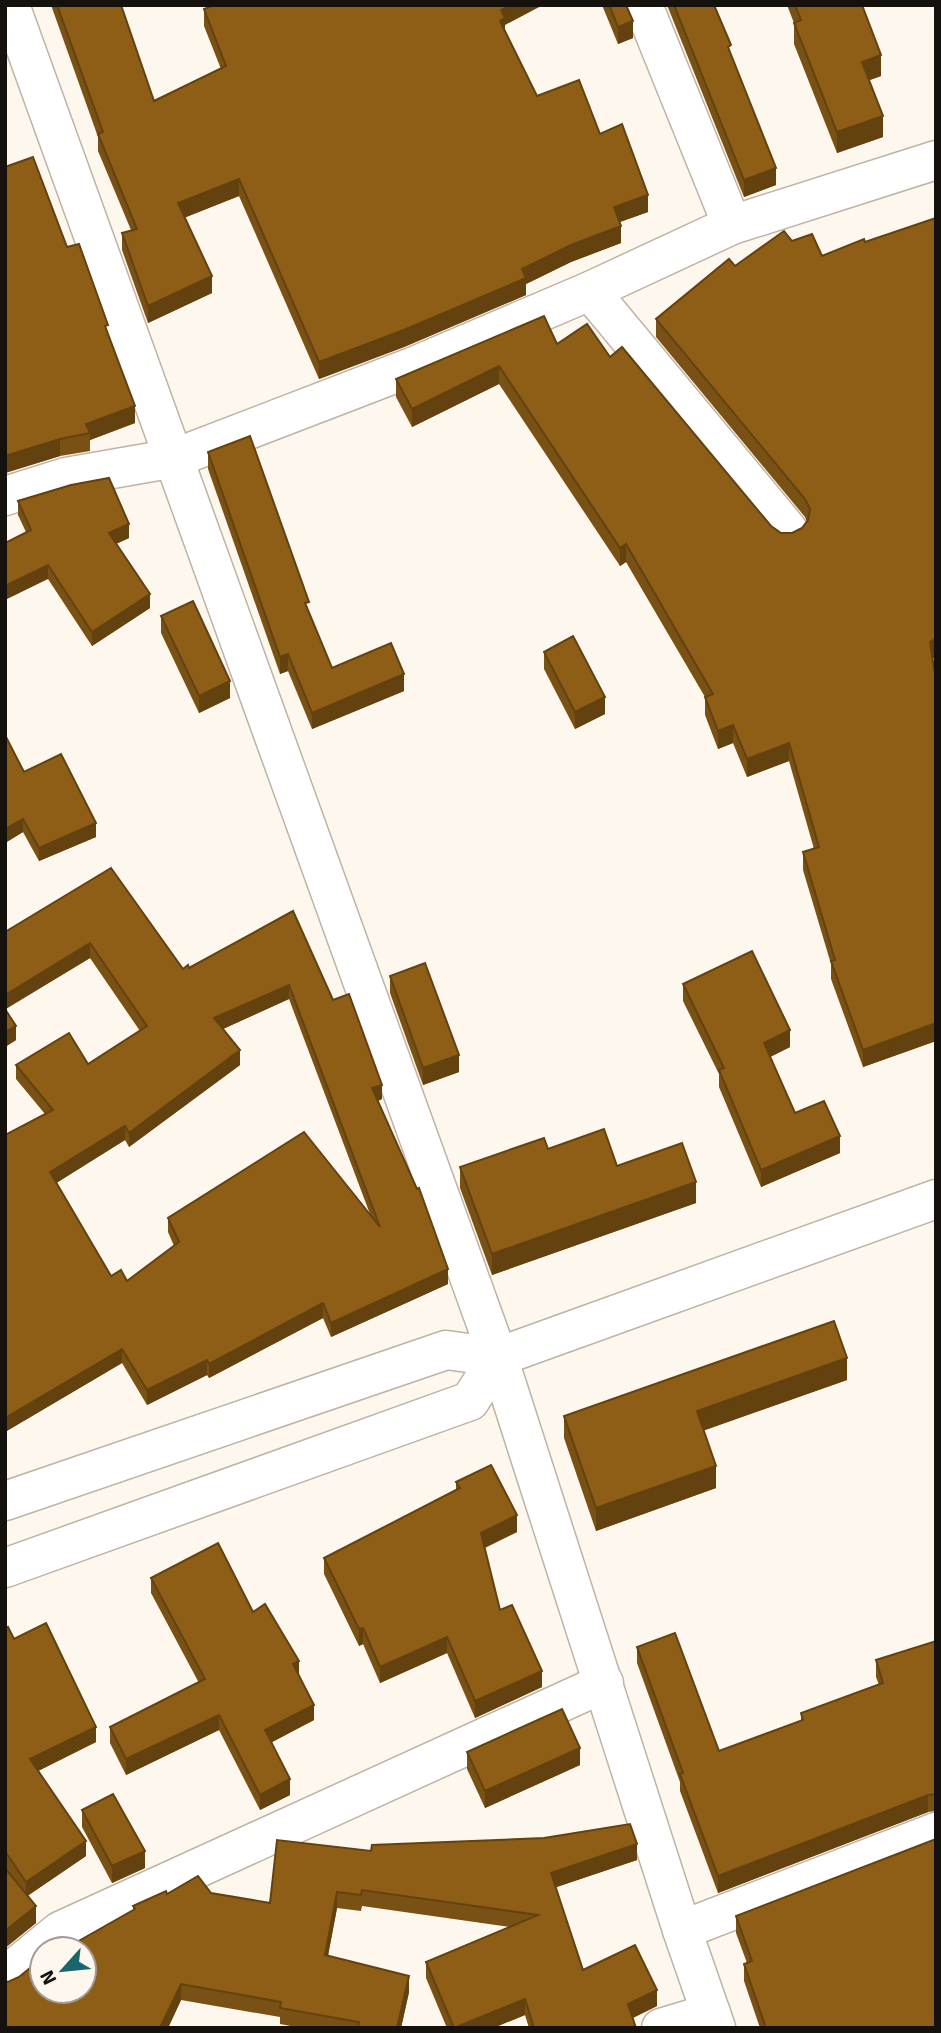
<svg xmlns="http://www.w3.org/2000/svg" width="941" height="2033" viewBox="0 0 941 2033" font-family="Signika,sans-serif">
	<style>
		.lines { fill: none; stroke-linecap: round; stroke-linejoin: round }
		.street-casing { stroke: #bfb3a5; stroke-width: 41 }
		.secondary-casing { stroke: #bfb3a5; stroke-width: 41 }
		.street { stroke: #fff; stroke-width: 38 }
		.secondary { stroke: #fff; stroke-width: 38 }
		.wall { fill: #7a5114; fill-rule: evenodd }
		.shaded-wall { fill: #634210 }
		.building { fill: #8e5e17; stroke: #634210; stroke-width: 2; fill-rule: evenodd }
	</style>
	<rect width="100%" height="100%" fill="#fef7ee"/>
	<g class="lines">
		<g class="street-casing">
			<g id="street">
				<polyline points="10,5 498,1357 682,1930 716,2028"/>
				<polyline points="643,5 732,225"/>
				<polyline points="590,291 788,530"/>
				<polyline points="5,496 66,477 175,458 412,367 590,291 732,225 936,160"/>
				<polyline points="682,1930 936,1832"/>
				<polyline points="5,1976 60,1931 604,1683"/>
				<polyline points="661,2028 711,2013"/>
			</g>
		</g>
		<g class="secondary-casing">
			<g id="secondary">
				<polyline points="5,1501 446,1350 498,1357 936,1199"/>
				<polyline points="5,1568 470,1401 498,1357"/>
			</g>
		</g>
		<use href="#street" class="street"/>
		<use href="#secondary" class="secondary"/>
	</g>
	<g class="wall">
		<polygon points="51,5 121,5 154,101 221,69 204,26 204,9 505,25 505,31 537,96 600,134 648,212 620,222 621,243 571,262 526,284 526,295 404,347 319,379 239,196 184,218 212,293 148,323 122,250 122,233 131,230 98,151 98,137"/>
		<polygon points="602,5 626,5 633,38 618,44"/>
		<polygon points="667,5 714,5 776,185 744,197"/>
		<polygon points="787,5 862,5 881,76 869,80 883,137 837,153 794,44 794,23"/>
		<polygon points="5,167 67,247 108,335 135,423 90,440 90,451 60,456 5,473"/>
		<polygon points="729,259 932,658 936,681 936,1041 863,1067 831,979 831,964 803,870 803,852 814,849 789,761 747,777 733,743 718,749 705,715 705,697 626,562 620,566 499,384 412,427 396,397 396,379 557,344 610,357 771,526 781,533 792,533 802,528 807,522 805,517 656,337 656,319"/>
		<polygon points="208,452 309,612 332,668 404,691 312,729 288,671 280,674 208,469"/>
		<polygon points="18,501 129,538 116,544 150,608 92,646 48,579 18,515"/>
		<polygon points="161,616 230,698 199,713 161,633"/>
		<polygon points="544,652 605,714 575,729 544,669"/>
		<polygon points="24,772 96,837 39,861 23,832 5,843"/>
		<path d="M111,868L183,969L189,968L293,911L333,1000L382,1099L378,1101L448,1284L331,1337L323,1318L209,1378L207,1375L147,1405L122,1363L5,1432L45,1114L16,1079V1065L88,1064L140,1031L90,958L6,1009L16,1040L5,1047V932ZM289,999L370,1214L168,1218V1232L174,1246L127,1281L111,1276L56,1183L125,1140L129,1147L240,1065L223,1029Z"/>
		<polygon points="390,976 459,1072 423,1085 390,993"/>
		<polygon points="683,984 790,1047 770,1057 795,1113 840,1153 761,1187 719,1087 719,1074 683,1001"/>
		<polygon points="548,1149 617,1166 696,1203 492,1275 460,1188 460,1167"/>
		<polygon points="847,1380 704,1430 716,1488 596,1531 564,1438 564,1416"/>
		<polygon points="456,1482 517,1532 485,1548 500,1610 542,1687 475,1718 447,1653 380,1683 363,1644 359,1646 324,1574 324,1558 456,1490"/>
		<polygon points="151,1578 253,1612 299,1676 314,1720 271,1742 290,1795 260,1810 219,1730 126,1775 110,1743 110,1727 199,1683 151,1593"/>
		<polygon points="5,1628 96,1742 38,1771 86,1856 27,1896 36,1923 5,1948 5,1868 11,1875 5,1866"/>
		<polygon points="936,1641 936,1811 928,1812 718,1893 680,1791 680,1782 637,1663 637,1647 719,1751 801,1721 801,1713 879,1685 876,1677 876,1660"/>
		<polygon points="467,1752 580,1765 485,1808 467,1769"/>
		<polygon points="82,1810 145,1868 112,1883 82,1827"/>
		<polygon points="371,1851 637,1860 556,1887 583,1970 657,2006 633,2018 636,2028 529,2028 525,2015 493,2028 447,2028 426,1978 426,1962 510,1927 362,1906 361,1911 337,1908 328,1956 409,1992 401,2028 301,2028 280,2024 280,2017 181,2000 168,2028 5,2028 8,1982 19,1977 68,1947 133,1910 133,1906 167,1894 211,1893 270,1903"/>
		<polygon points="736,1916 936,2028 760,2028 744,1981 744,1964 747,1963 736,1933"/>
	</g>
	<g class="shaded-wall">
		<polygon points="511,5 543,5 505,25 505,36 500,38 501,10"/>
		<polygon points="633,21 633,38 618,44 618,27"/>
		<polygon points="881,55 881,76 862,83 862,62"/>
		<polygon points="883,116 883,137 837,153 837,132"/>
		<polygon points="776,168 776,185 744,197 744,180"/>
		<polygon points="239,179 239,196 178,220 178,203"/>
		<polygon points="648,195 648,212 614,224 614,207"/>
		<polygon points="621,226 621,243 571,262 526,284 526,295 404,347 319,379 319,362 522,269 571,245"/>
		<polygon points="212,276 212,293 148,323 148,306"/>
		<polygon points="499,366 499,384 412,427 412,409"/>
		<polygon points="135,406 135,423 90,440 90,433 86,424"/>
		<polygon points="60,439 60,456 5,473 5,456"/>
		<polygon points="129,524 129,538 109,547 109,533"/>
		<polygon points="626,544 626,562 620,566 620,548"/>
		<polygon points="48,565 48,579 5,600 5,586"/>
		<polygon points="150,594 150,608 92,646 92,632"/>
		<polygon points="936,639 936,657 930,660 930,642"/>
		<polygon points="288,654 288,671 280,674 280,657"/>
		<polygon points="404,674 404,691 312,729 312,713"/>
		<polygon points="230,681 230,698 199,713 199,696"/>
		<polygon points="605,697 605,714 575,729 575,712"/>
		<polygon points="733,725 733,743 718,749 718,731"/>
		<polygon points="789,743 789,761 747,777 747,759"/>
		<polygon points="23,819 23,832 5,843 5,829"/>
		<polygon points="96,823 96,837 39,861 39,848"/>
		<polygon points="90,943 90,958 5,1009 5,995"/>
		<polygon points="289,985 289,999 214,1033 214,1018"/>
		<polygon points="936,1023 936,1041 863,1067 863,1050"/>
		<polygon points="16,1026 16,1040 5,1047 5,1032"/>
		<polygon points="790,1030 790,1047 764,1060 764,1043"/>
		<polygon points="240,1050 240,1065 129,1147 129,1133"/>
		<polygon points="459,1055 459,1072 423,1085 423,1068"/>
		<polygon points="382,1085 382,1099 372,1103 372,1088"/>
		<polygon points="125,1126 125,1140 50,1187 50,1172"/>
		<polygon points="840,1136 840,1153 761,1187 761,1170"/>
		<polygon points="696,1182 696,1203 492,1275 492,1254"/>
		<polygon points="448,1269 448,1284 331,1337 331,1323"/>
		<polygon points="323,1303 323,1318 209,1378 209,1364"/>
		<polygon points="122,1349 122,1363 5,1432 5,1418"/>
		<polygon points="847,1358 847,1380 697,1433 697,1411"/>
		<polygon points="207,1360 207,1375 147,1405 147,1390"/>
		<polygon points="716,1466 716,1488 596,1531 596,1508"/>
		<polygon points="517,1515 517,1532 481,1549 481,1533"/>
		<polygon points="363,1628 363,1644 359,1646 359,1629"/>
		<polygon points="447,1637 447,1653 380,1683 380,1667"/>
		<polygon points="299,1661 299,1676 293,1664"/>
		<polygon points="542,1671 542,1687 475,1718 475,1701"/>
		<polygon points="314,1705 314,1720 265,1746 265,1730"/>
		<polygon points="219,1715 219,1730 126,1775 126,1759"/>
		<polygon points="96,1727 96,1742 30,1775 30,1759"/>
		<polygon points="580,1748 580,1765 485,1808 485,1791"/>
		<polygon points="290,1779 290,1795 260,1810 260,1795"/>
		<polygon points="928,1795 928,1812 718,1893 718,1876"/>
		<polygon points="86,1841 86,1856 26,1897 26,1882"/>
		<polygon points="637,1844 637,1860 551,1889 551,1873"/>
		<polygon points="145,1851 145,1868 112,1883 112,1866"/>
		<polygon points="337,1892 337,1908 325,1971 325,1955"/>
		<polygon points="36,1906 36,1923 5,1948 5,1931"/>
		<polygon points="409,1976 409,1992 401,2028 397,2028"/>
		<polygon points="181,1984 181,2000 168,2028 160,2028"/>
		<polygon points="657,1990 657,2006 628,2020 628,2004"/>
		<polygon points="525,1999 525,2015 493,2028 455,2028"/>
	</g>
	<g class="building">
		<polygon points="57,5 121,5 154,101 226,66 204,9 214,5 511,5 501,10 505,18 500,21 537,96 579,80 600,134 622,124 648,195 614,207 621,226 571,245 522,269 526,278 404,330 319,362 239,179 178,203 212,276 148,306 122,233 137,229 98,134 103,132"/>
		<polygon points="609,5 626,5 633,21 618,27"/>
		<polygon points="674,5 714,5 731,45 728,47 776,168 744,180"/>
		<polygon points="795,5 862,5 881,55 862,62 883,116 837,132 794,23 801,20"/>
		<polygon points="33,157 67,247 79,244 108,325 105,326 135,406 86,424 90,433 60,439 5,456 5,167"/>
		<polygon points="936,218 936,639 930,642 936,681 936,1023 863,1050 831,961 835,960 803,852 819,847 789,743 747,759 733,725 718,731 705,697 713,694 626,544 620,548 499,366 412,409 396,379 544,316 557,344 587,324 610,357 622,347 771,526 781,533 792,533 802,528 808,520 810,509 805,499 656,319 729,259 735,266 784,231 792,241 812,234 822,256 864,239 865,242"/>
		<polygon points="250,436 309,602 305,603 332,668 391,643 404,674 312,713 288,654 280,657 208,452"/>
		<polygon points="109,478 129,524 109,533 150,594 92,632 48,565 5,586 5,543 31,530 18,501 71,485"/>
		<polygon points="193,601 230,681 199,696 161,616"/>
		<polygon points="573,636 605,697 575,712 544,652"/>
		<polygon points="5,735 24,772 61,754 96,823 39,848 23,819 5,829"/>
		<path d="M111,868L183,969L188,965L189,968L293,911L333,1000L349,994L382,1085L372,1088L417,1189L419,1188L448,1269L331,1323L323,1303L209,1364L207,1360L147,1390L122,1349L5,1418V1135L53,1110L16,1065L69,1033L88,1064L147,1026L90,943L5,995V932ZM289,985L380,1227L304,1132L168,1218L179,1242L127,1281L121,1270L111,1276L50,1172L125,1126L129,1133L240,1050L214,1018Z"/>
		<polygon points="752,951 790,1030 764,1043 795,1113 824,1101 840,1136 761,1170 719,1070 724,1068 683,984"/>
		<polygon points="425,963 459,1055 423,1068 390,976"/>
		<polygon points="5,1009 16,1026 5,1032"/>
		<polygon points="604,1129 617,1166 682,1143 696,1182 492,1254 460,1167 544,1138 548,1149"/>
		<polygon points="834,1321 847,1358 697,1411 716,1466 596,1508 564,1416"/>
		<polygon points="491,1465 517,1515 481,1533 500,1610 512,1605 542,1671 475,1701 447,1637 380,1667 363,1628 359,1629 324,1558 460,1488 456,1482"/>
		<polygon points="218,1543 253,1612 265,1604 299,1661 293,1664 314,1705 265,1730 290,1779 260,1795 219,1715 126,1759 110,1727 205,1679 151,1578"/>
		<polygon points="46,1623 96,1727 30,1759 86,1841 26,1882 5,1851 5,1628 8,1627 14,1639"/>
		<polygon points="675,1633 719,1751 803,1720 801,1713 883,1683 876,1660 936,1641 936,1794 928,1795 718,1876 680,1774 683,1773 637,1647"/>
		<polygon points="562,1709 580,1748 485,1791 467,1752"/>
		<polygon points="113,1794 145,1851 112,1866 82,1810"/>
		<polygon points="630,1824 637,1844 551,1873 583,1970 635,1945 657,1990 628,2004 636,2028 534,2028 525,1999 454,2028 426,1962 538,1915 362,1890 361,1895 337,1892 325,1955 409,1976 397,2028 358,2028 359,2022 280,2008 281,2002 181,1984 160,2028 5,2028 5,1981 8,1982 19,1977 42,1958 42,1991 84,1991 84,1949 53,1949 63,1941 68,1947 135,1909 133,1906 166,1891 167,1894 198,1876 211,1893 270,1903 277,1840 371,1851 372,1845 544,1838"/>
		<polygon points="936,1839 936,2028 766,2028 744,1964 752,1961 736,1916"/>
		<polygon points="5,1868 36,1906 5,1931"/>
	</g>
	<rect width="941" height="2033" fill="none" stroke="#15110c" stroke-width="14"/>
	<g transform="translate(63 1970) rotate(243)"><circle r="33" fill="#fef7ee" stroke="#a19b94" stroke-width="2"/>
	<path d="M0-5L12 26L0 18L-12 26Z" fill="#19676c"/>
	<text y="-10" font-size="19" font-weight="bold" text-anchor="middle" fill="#15110c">N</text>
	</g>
</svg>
